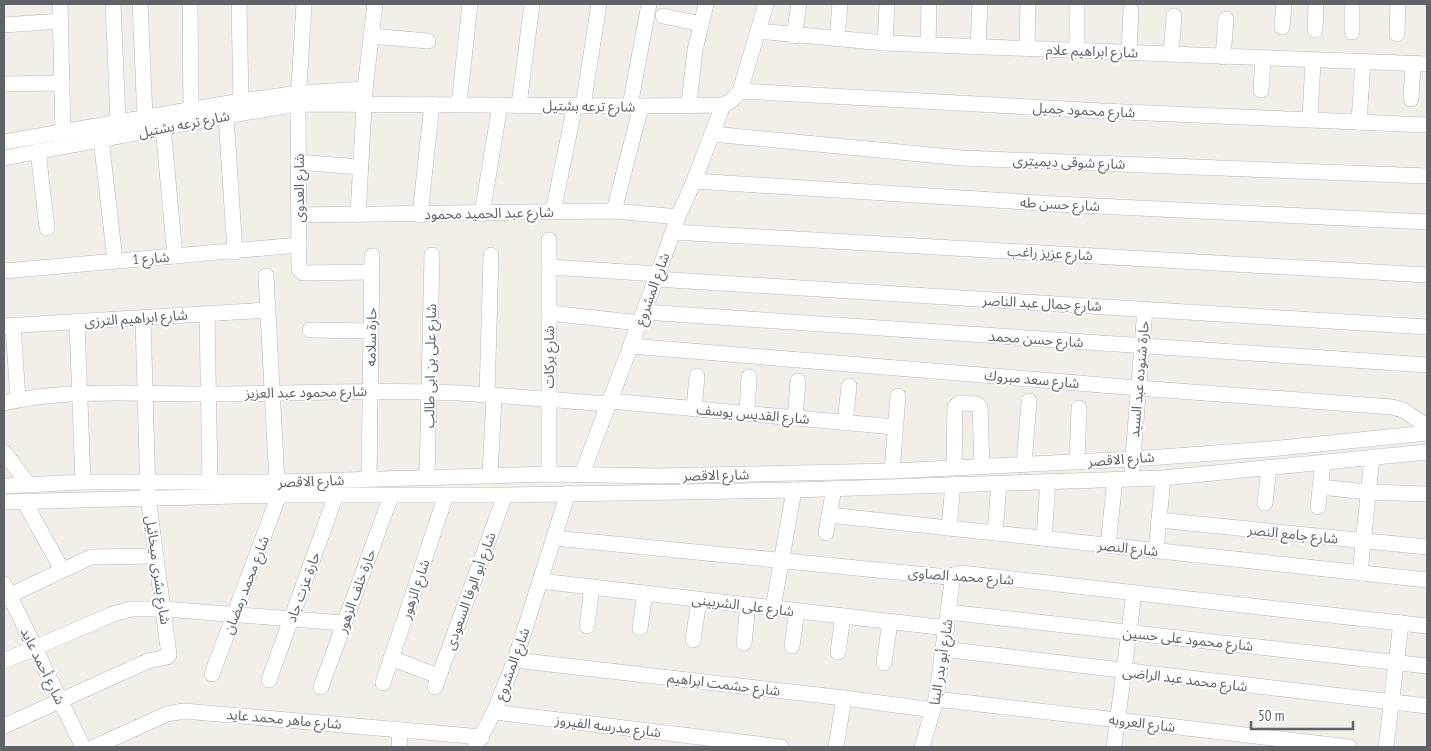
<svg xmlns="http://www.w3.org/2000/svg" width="1431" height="751" viewBox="0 0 1431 751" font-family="'PT Sans Narrow','Noto Sans Arabic',sans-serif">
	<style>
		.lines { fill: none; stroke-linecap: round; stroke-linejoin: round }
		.minor-casing { stroke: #b5b8bc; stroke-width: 16 }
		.minor { stroke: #fff; stroke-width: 15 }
		.labels { text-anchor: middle; stroke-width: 4; stroke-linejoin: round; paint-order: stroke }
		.street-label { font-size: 14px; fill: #5f6368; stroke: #fff }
	</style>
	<rect width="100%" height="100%" fill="#f1efe8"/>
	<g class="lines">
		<g class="minor-casing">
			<g id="minor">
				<polyline points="60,4 63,132"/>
				<polyline points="113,4 118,122"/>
				<polyline points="140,4 145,117"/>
				<polyline points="190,4 191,109"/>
				<polyline points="239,4 241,101"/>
				<polyline points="304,4 298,104 299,269 303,273 372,272"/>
				<polyline points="1077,5 1077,50"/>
				<polyline points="663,16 701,24"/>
				<polyline points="4,25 61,21"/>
				<polyline points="1282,27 1284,4"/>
				<polyline points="1315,30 1316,4"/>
				<polyline points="758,31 885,43 1427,64"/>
				<polyline points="1352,32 1352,4"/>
				<polyline points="1397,34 1398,4"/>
				<polyline points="371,36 428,41"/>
				<polyline points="794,36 799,4"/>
				<polyline points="837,39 840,4"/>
				<polyline points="885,43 887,5"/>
				<polyline points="928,44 929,5"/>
				<polyline points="978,46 980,4"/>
				<polyline points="1027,48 1028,6"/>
				<polyline points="1129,52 1131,10"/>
				<polyline points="1171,54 1174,16"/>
				<polyline points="1223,57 1226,19"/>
				<polyline points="4,84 62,83"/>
				<polyline points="1261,90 1263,59"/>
				<polyline points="740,91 1102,111 1427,125"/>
				<polyline points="1411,99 1413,64"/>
				<polyline points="459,104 470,4"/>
				<polyline points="689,104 695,50 706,4"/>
				<polyline points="519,105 532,4"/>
				<polyline points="583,106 599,4"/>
				<polyline points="630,106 649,4"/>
				<polyline points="226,116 235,252"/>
				<polyline points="1310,120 1313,60"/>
				<polyline points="1359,122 1363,62"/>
				<polyline points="163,127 175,256"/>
				<polyline points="712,134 962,158 1427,176"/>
				<polyline points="101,139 115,260"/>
				<polyline points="4,142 241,101 299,93 365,89"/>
				<polyline points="38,151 47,228"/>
				<polyline points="4,158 226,116 298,104 641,106 723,105 731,101 740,91 766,4"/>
				<polyline points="298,162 360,167"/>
				<polyline points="694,181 1056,204 1427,222"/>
				<polyline points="614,211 641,106"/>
				<polyline points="553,212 575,105"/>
				<polyline points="482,214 500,105"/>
				<polyline points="299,215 614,211 678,217"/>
				<polyline points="358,215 365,89 375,4"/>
				<polyline points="420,215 432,104"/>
				<polyline points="673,232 1427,275"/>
				<polyline points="549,267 658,274"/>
				<polyline points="4,271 299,245"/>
				<polyline points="266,276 277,482"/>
				<polyline points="656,279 1427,327"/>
				<polyline points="644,312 1427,365"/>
				<polyline points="549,313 640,323"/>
				<polyline points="207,314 210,482"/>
				<polyline points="77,322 83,482"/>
				<polyline points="4,326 268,310"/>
				<polyline points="13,326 18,399"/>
				<polyline points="310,330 371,331"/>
				<polyline points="631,346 1138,388 1392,407 1403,410 1427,426"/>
				<polyline points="487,395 491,255"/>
				<polyline points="610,401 895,427"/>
				<path d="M4,403C65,388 144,394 208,394C281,394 354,390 427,392C488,393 548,400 609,404"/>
				<polyline points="694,409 697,376"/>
				<polyline points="747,413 749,377"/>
				<polyline points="795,418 798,381"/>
				<polyline points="845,423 849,386"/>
				<polyline points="4,452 29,485"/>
				<polyline points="1077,462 1079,408"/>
				<polyline points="1024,465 1029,401"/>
				<polyline points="954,468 955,407 959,403 977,404 980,407 982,467"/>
				<polyline points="1132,469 1145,309"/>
				<polyline points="892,471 898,396"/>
				<polyline points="549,474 549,240"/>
				<polyline points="582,474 656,279 678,217 694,181 723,105"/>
				<polyline points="490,476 494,396"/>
				<polyline points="427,477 432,255"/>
				<polyline points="369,479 372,256"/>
				<polyline points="4,486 83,482 277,482 549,474 658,476 892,471 1133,459 1270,449 1427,433"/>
				<polyline points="1320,487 1368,492 1427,494"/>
				<polyline points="24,501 62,570"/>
				<polyline points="4,502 279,495 505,495 794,490 1163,478 1427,452"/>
				<polyline points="1265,503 1269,467"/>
				<polyline points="1318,507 1323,462"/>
				<polyline points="829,515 1427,580"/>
				<polyline points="1159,520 1427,547"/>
				<polyline points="949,528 953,484"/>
				<polyline points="826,533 834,488"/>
				<polyline points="995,533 999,483"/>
				<polyline points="554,538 948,577 961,573 1427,626"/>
				<polyline points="1044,538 1048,481"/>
				<polyline points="1108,545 1115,479"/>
				<polyline points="1156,551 1163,478"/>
				<polyline points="1360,573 1372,457"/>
				<polyline points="540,581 947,628"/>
				<polyline points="4,584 83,747"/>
				<polyline points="4,598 91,557 156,556"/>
				<polyline points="773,608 794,490"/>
				<polyline points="948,612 1427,666"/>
				<polyline points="587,626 592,587"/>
				<polyline points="640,628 645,593"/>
				<polyline points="693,640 699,600"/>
				<polyline points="744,643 748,605"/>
				<polyline points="792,646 797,611"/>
				<polyline points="943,649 1427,706"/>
				<polyline points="838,652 843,616"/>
				<polyline points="391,658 438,676"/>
				<polyline points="515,660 844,698 933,710"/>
				<polyline points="4,661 113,614 131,609 164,609 344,623"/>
				<polyline points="884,663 890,622"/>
				<polyline points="212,674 279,495"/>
				<polyline points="269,680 336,495"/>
				<polyline points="383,683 446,495"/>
				<polyline points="321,687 391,496"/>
				<polyline points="435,687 505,495"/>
				<polyline points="936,699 1349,747"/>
				<polyline points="494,712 781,747"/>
				<polyline points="4,726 148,661 167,657 169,655 148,497 143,318"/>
				<polyline points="94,747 167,714 184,711 482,737"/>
				<polyline points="399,747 400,730"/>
				<polyline points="475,747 494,712 515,660 568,493"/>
				<polyline points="836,747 844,698"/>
				<polyline points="922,747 936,699 953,575"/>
				<polyline points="1114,747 1134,593"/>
				<polyline points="1386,747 1401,623"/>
			</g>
		</g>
		<use href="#minor" class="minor"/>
	</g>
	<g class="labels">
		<g class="street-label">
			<text transform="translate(1092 51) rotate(2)" y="5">شارع ابراهيم علام</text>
			<text transform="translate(589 106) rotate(1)" y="5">شارع ترعه بشتيل</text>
			<text transform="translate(1084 110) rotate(3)" y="5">شارع محمود جميل</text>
			<text transform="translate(184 124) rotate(-11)" y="5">شارع ترعه بشتيل</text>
			<text transform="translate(1069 162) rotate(2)" y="5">شارع شوقى ديميترى</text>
			<text transform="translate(299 188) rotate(-90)" y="5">شارع العدوى</text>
			<text transform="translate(1060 204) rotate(3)" y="5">شارع حسن طه</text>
			<text transform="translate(489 213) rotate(-1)" y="5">شارع عبد الحميد محمود</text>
			<text transform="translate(1050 253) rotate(3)" y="5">شارع عزيز راغب</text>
			<text transform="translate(151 258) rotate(-4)" y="5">شارع 1</text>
			<text transform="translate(652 289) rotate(-70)" y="5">شارع المشروع</text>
			<text transform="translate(1042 303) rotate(3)" y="5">شارع جمال عبد الناصر</text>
			<text transform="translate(136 318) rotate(-4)" y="5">شارع ابراهيم الترزى</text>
			<text transform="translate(371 337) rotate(-89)" y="5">حارة سلامه</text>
			<text transform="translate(1036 339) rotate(4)" y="5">شارع حسن محمد</text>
			<text transform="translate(549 357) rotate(-90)" y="5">شارع بركات</text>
			<text transform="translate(430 366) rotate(-89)" y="5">شارع على بن ابى طالب</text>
			<text transform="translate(1032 379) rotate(5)" y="5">شارع سعد مبروك</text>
			<text transform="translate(1139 379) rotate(-85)" y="5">حارة شنوده عبد السيد</text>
			<text transform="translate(306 392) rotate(-1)" y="5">شارع محمود عبد العزيز</text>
			<text transform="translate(753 414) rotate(5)" y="5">شارع القديس يوسف</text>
			<text transform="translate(1121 459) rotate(-4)" y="5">شارع الاقصر</text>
			<text transform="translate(716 475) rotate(-1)" y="5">شارع الاقصر</text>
			<text transform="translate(311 481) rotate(-2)" y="5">شارع الاقصر</text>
			<text transform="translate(1293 534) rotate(6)" y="5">شارع جامع النصر</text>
			<text transform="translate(1128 548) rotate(6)" y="5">شارع النصر</text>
			<text transform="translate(158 570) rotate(82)" y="5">شارع بشرى ميخائيل</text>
			<text transform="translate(961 576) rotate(4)" y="5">شارع محمد الصاوى</text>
			<text transform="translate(246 585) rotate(-69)" y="5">شارع محمد رمضان</text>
			<text transform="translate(303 587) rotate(-70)" y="5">حارة عزت جاد</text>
			<text transform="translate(415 589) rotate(-71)" y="5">شارع الزهور</text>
			<text transform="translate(356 591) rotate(-70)" y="5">حارة خلف الزهور</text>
			<text transform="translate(470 591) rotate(-70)" y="5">شارع أبو الوفا السعودى</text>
			<text transform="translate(743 605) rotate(7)" y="5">شارع على الشربينى</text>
			<text transform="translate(1188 639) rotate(6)" y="5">شارع محمود على حسين</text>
			<text transform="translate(941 662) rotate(-81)" y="5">شارع أبو بدر البنا</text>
			<text transform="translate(512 664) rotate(-70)" y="5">شارع المشروع</text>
			<text transform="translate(43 666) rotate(64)" y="5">شارع أحمد عايد</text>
			<text transform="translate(1185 679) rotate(7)" y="5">شارع محمد عبد الراضى</text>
			<text transform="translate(724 684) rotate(7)" y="5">شارع حشمت ابراهيم</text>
			<text transform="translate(284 719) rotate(5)" y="5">شارع ماهر محمد عايد</text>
			<text transform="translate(1142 723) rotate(7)" y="5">شارع العروبه</text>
			<text transform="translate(608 726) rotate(7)" y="5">شارع مدرسه الفيروز</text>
		</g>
	</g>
	<rect width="1431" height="751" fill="none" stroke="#5f6368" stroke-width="10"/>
	<path d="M1251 721v8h102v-8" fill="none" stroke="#5f6368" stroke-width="2.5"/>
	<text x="1258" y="721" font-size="15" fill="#5f6368" stroke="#ffffff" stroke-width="4" paint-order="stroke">50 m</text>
</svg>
